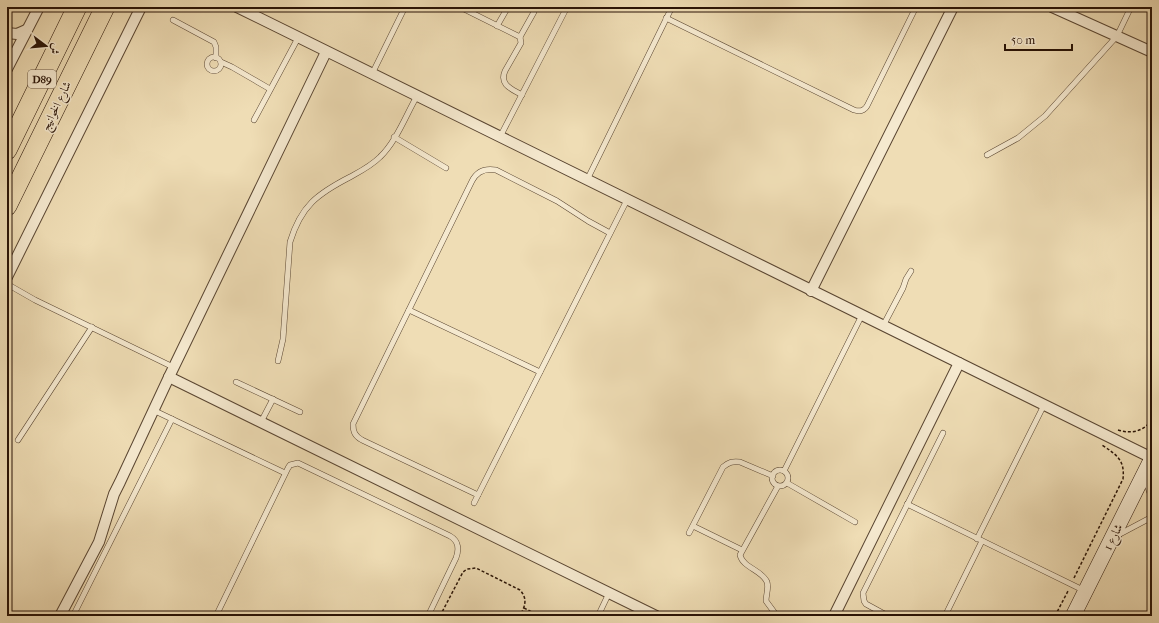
<svg xmlns="http://www.w3.org/2000/svg" width="1159" height="623" viewBox="0 0 1159 623" font-family="'IM FELL French Canon',Amiri,serif">
	<style>
		.lines { fill: none; stroke-linecap: round; stroke-linejoin: round }
		.lane-casing { stroke: #5a4632; stroke-width: 6 }
		.street-casing { stroke: #5a4632; stroke-width: 12 }
		.secondary-casing { stroke: #291306; stroke-width: 16 }
		.highway-casing { stroke: #291306; stroke-width: 20 }
		.path { stroke: #291306; stroke-width: 1.5; stroke-dasharray: 3 2; stroke-linecap: butt }
		.lane { stroke: #f5e9cf; stroke-width: 5 }
		.street { stroke: #f5e9cf; stroke-width: 10 }
		.secondary { stroke: #f5e9cf; stroke-width: 15 }
		.highway { stroke: #efddb5; stroke-width: 19 }
		.labels { text-anchor: middle; stroke-width: 3; stroke-linejoin: round; paint-order: stroke }
		.shield { fill: #f5e9cf; stroke: #665342; stroke-width: 1 }
		.shield-label { font-size: 11px; font-weight: bold; fill: #291306 }
		.street-label { font-size: 12px; fill: #291306; stroke: #f5e9cf }
	</style>
	<rect width="100%" height="100%" fill="#efddb5"/>
	<filter id="stains"><feTurbulence type="fractalNoise" baseFrequency=".005" numOctaves="4"/><feColorMatrix values="0 0 0 0 .2 0 0 0 0 .09 0 0 0 0 .02 0 0 0 .5 -.17"/></filter>
	<radialGradient id="worn" r=".72"><stop offset=".6" stop-color="#630" stop-opacity="0"/><stop offset="1" stop-color="#630" stop-opacity=".3"/></radialGradient>
	<g class="lines">
		<g class="lane-casing">
			<g id="lane">
				<path d="M460,7L520,37L521,43L505,71C499,85 512,89 522,95"/>
				<path d="M666,18L854,110C860,112 864,111 867,106L916,7"/>
				<polyline points="173,20 214,42 216,47 216,58"/>
				<polyline points="497,26 508,7"/>
				<polyline points="520,37 534,12 533,7"/>
				<circle cx="214" cy="64" r="7"/>
				<polyline points="221,62 232,67 270,89"/>
				<polyline points="372,74 405,7"/>
				<polyline points="254,120 298,38"/>
				<polyline points="394,137 446,168"/>
				<polyline points="500,137 567,7"/>
				<polyline points="987,155 1018,138 1045,116 1117,36 1131,7"/>
				<polyline points="587,180 672,7"/>
				<polyline points="7,284 35,300 173,367"/>
				<polyline points="409,310 540,372"/>
				<polyline points="883,326 903,288 906,279 911,271"/>
				<path d="M278,361L283,339L290,242C301,206 317,194 350,177C361,171 371,166 380,157C396,142 406,115 417,96"/>
				<polyline points="236,382 300,412"/>
				<polyline points="153,410 285,473"/>
				<polyline points="261,422 273,399"/>
				<polyline points="18,440 92,327"/>
				<circle cx="780" cy="478" r="8"/>
				<polyline points="784,471 862,315"/>
				<polyline points="1145,479 1152,499"/>
				<polyline points="787,483 855,522"/>
				<path d="M478,495L362,440C355,436 353,432 353,424L472,181C477,171 485,168 496,170L557,201L588,221L610,233"/>
				<polyline points="474,503 627,200"/>
				<polyline points="907,504 1085,591"/>
				<polyline points="693,526 742,550"/>
				<path d="M689,533L723,467C729,462 733,461 740,462L773,476"/>
				<polyline points="1118,535 1152,517"/>
				<polyline points="977,539 1044,405"/>
				<polyline points="836,612 845,616"/>
				<polyline points="73,616 172,419"/>
				<path d="M216,616L288,468L290,465L298,463L450,536C459,541 459,550 456,558L428,616"/>
				<polyline points="598,616 609,593"/>
				<path d="M777,616L766,601C766,595 769,588 767,582C762,570 743,568 740,555L778,486"/>
				<polyline points="888,616 866,604 864,601 863,593 943,433"/>
				<polyline points="945,616 982,541"/>
			</g>
		</g>
		<g class="street-casing">
			<g id="street">
				<polyline points="237,7 1152,458"/>
				<polyline points="1052,7 1152,52"/>
				<polyline points="7,33 17,34 26,30"/>
				<polyline points="7,69 39,7"/>
				<polyline points="7,277 141,7"/>
				<polyline points="811,291 953,7"/>
				<polyline points="169,377 656,616"/>
				<polyline points="60,616 99,542 114,494 120,482 169,377 326,52"/>
				<polyline points="834,616 959,363"/>
			</g>
		</g>
		<g class="secondary-casing">
			<polyline id="secondary" points="1073,616 1152,458"/>
		</g>
		<g class="highway-casing">
			<g id="highway">
				<polyline points="7,150 77,7"/>
				<polyline points="7,206 105,7"/>
			</g>
		</g>
		<g class="path">
			<path d="M1118,430C1131,434 1144,432 1152,419"/>
			<path d="M1074,578L1123,479C1125,460 1117,455 1102,445"/>
			<polyline points="524,608 540,616"/>
			<path d="M440,616L463,572L467,569L476,568L520,590C528,599 525,606 520,616"/>
			<polyline points="1055,616 1068,591"/>
		</g>
		<use href="#lane" class="lane"/>
		<use href="#street" class="street"/>
		<use href="#secondary" class="secondary"/>
		<use href="#highway" class="highway"/>
	</g>
	<g class="labels">
		<rect class="shield" x="28" y="70" width="28" height="18" rx="3"/>
		<g class="shield-label">
			<text x="42" y="83">D89</text>
		</g>
		<g class="street-label">
			<text transform="translate(56 106) rotate(-64)" y="4">شارع الخوانيج</text>
			<text transform="translate(1113 537) rotate(-64)" y="4">شارع 1</text>
		</g>
	</g>
	<rect width="1159" height="623" fill="none" stroke="#efddb5" stroke-width="24"/>
	<rect x="8" y="8" width="1143" height="607" fill="none" stroke="#291306" stroke-width="2"/>
	<rect x="12" y="12" width="1135" height="599" fill="none" stroke="#291306"/>
	<g transform="translate(46 46) rotate(106)" stroke="#f5e9cf" stroke-width="3" paint-order="stroke">
	<path d="M0-3L7 15L0 10L-7 15Z" fill="#291306"/>
	<text y="-6" font-size="11" font-weight="bold" text-anchor="middle" fill="#291306">ش</text>
	</g>
	<path d="M1005 44v6h67v-6" fill="none" stroke="#291306" stroke-width="2"/>
	<text x="1011" y="44" font-size="12" fill="#291306" stroke="#f5e9cf" stroke-width="3" paint-order="stroke">50 m</text>
	<rect width="100%" height="100%" filter="url(#stains)"/>
	<rect width="100%" height="100%" fill="url(#worn)"/>
</svg>
